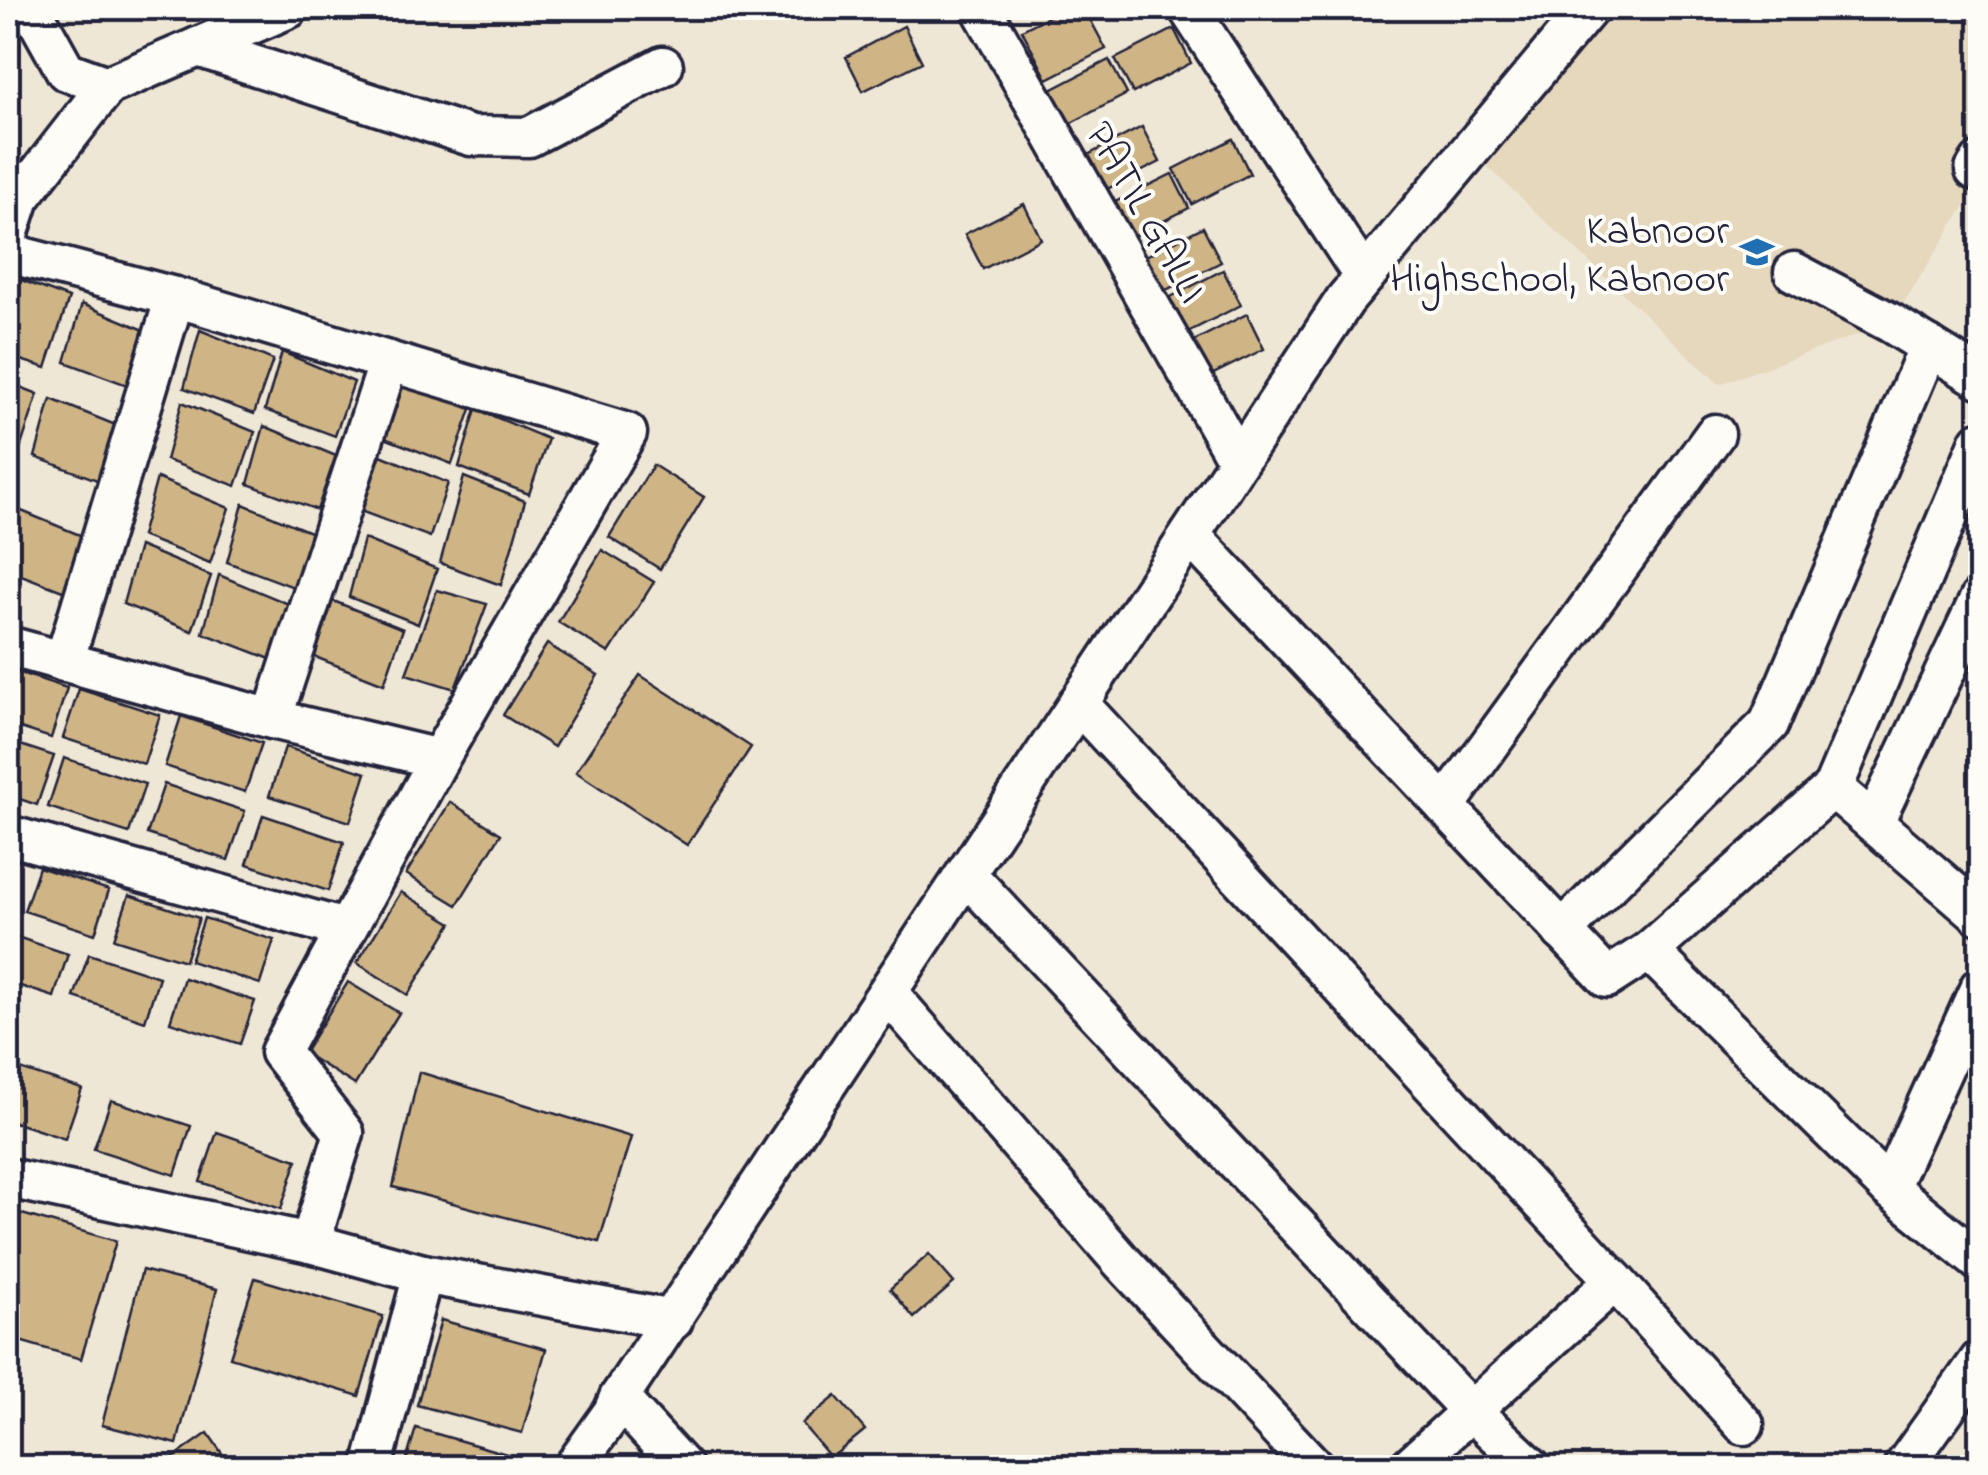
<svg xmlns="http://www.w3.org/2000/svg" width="1988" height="1475" viewBox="0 0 1988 1475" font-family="'Indie Flower',sans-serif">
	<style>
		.built { fill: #e5d8bd }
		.building { fill: #cfb585; stroke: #22223b; stroke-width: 2.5 }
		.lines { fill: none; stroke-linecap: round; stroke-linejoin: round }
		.minor-casing { stroke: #22223b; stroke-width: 45 }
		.minor { stroke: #fdfcf7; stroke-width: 38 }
		.labels { text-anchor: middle; stroke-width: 8; stroke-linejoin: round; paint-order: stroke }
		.street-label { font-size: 42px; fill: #22223b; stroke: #fdfcf7 }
		.poi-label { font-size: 42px; fill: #22223b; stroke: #fdfcf7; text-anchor: end }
	</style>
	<rect width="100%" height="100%" fill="#efe7d5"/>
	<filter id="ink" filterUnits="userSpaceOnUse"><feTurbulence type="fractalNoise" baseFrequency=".01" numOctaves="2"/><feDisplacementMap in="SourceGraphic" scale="20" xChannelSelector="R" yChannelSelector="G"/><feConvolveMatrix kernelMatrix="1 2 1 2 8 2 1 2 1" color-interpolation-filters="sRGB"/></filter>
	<g filter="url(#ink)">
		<polygon class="built" points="1600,8 1980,8 1980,182 1891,323 1719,384 1470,150"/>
		<g class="building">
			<polygon points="1065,8 1084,8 1106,49 1047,79 1022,30"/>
			<polygon points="904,26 922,62 863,91 846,57"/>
			<polygon points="1174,29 1191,63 1133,93 1115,59"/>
			<polygon points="1109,60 1127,94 1069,124 1051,90"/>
			<polygon points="1142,127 1160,162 1101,192 1084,157"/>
			<polygon points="1233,139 1250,174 1192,204 1174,169"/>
			<polygon points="1172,174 1189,208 1130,238 1113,203"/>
			<polygon points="1024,204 1041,239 983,269 965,234"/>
			<polygon points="1203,227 1221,262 1162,292 1144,257"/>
			<polygon points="1223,270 1241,305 1182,335 1165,300"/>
			<polygon points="8,275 69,298 46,368 8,356"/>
			<polygon points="82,304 154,334 135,388 65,362"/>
			<polygon points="1247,314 1264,349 1205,378 1188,344"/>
			<polygon points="200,330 273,360 254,414 184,388"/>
			<polygon points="282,352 354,382 335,436 265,410"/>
			<polygon points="399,379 471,409 452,464 382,437"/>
			<polygon points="8,382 38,394 15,464 8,462"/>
			<polygon points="51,399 123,428 105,483 35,457"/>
			<polygon points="182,402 255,432 236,486 166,460"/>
			<polygon points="476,409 548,439 529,494 459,467"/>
			<polygon points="264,426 336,456 317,510 248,484"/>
			<polygon points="376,453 448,483 430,537 360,511"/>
			<polygon points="653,465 704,497 660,569 609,537"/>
			<polygon points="464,477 525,501 501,585 440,563"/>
			<polygon points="157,478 229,508 210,563 141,536"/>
			<polygon points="243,504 315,534 296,588 227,562"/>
			<polygon points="19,510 92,540 73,595 8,570 8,553"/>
			<polygon points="364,539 437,569 418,624 349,597"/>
			<polygon points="139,546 211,576 192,631 123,604"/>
			<polygon points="602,550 654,582 609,653 558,622"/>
			<polygon points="219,575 291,605 273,660 203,633"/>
			<polygon points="437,590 487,604 455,689 406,674"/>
			<polygon points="331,600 403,629 384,684 315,657"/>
			<polygon points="547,644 598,675 554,747 503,715"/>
			<polygon points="8,669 67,688 51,738 8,724"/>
			<polygon points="640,675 751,747 687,845 576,772"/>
			<polygon points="79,689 160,715 144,764 63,738"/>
			<polygon points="181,716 262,743 245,792 165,766"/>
			<polygon points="8,741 54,756 37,805 8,795"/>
			<polygon points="285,747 366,773 350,822 269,796"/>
			<polygon points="64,758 145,784 129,833 48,807"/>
			<polygon points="164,784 245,811 228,860 147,834"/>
			<polygon points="450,802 501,834 457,905 406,874"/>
			<polygon points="263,815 344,842 328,891 247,864"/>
			<polygon points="39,867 109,890 95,934 24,911"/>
			<polygon points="401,892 452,923 408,995 357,963"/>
			<polygon points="129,895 199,918 185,961 114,939"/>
			<polygon points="204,918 274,940 260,984 190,961"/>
			<polygon points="8,934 68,954 54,997 8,982"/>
			<polygon points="89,954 159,977 145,1021 74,997"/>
			<polygon points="184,978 255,1001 240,1044 170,1022"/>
			<polygon points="348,982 399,1013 355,1085 304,1053"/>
			<polygon points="8,1065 82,1089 65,1139 8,1120"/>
			<polygon points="419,1072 631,1137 599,1242 393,1187"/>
			<polygon points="111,1100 191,1126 175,1175 94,1149"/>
			<polygon points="217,1132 297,1160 281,1209 200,1182"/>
			<polygon points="8,1210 116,1241 81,1359 16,1340 8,1326"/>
			<polygon points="929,1254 954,1283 914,1318 890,1289"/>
			<polygon points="142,1270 217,1289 177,1444 102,1425"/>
			<polygon points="255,1278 383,1316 359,1396 230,1357"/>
			<polygon points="441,1320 546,1349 522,1433 417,1405"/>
			<polygon points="836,1396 865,1430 831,1458 802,1424"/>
			<polygon points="416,1428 538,1463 537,1468 404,1468"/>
			<polygon points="208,1433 232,1468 159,1468"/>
		</g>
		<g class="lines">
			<g class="minor-casing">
				<g id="minor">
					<polyline points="31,8 66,71 107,86"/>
					<polyline points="981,8 1237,459"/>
					<polyline points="1188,8 1364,277"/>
					<polyline points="198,47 471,136 529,137 663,66"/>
					<polyline points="1975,170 1980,162"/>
					<polyline points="8,235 20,198 107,86 289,8"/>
					<polyline points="8,253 175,297 627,433 439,759 280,1052 344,1133 310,1243"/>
					<polyline points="1794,272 1891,323 1980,378"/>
					<polyline points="1190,535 1607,978 1649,951"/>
					<polyline points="8,646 272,719 439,759"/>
					<polyline points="64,662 175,297"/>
					<polyline points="1078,703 1615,1281 1744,1425"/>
					<polyline points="272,719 389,361"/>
					<polyline points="1833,788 1980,441"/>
					<polyline points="1445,806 1715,434"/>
					<polyline points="1874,822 1980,598"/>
					<polyline points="8,835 345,929"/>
					<polyline points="966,874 1469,1409 1532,1468"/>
					<polyline points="1980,915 1833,788 1649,951 1889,1188 1980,1262"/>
					<polyline points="1562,931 1769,724 1929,346"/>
					<polyline points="888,993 1122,1262 1315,1468"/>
					<polyline points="8,1178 310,1243 423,1274 673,1320"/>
					<polyline points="1889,1188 1980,987"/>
					<polyline points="619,1398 683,1468"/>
					<polyline points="372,1468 423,1274"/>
					<polyline points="573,1468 613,1412 619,1398 1345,300 1589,8"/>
					<polyline points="1408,1468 1615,1281"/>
					<polyline points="1903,1468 1980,1360"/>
				</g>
			</g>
			<use href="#minor" class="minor"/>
		</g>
	</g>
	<defs>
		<g id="school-bare" transform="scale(2.7)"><path d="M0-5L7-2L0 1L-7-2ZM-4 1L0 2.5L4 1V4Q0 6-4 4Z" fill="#1f6fb2" stroke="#fdfcf7" stroke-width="2.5" paint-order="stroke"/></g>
	</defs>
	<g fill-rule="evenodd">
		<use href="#school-bare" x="1757" y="252"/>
	</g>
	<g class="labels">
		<g class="street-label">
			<text transform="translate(1148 211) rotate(60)" y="15">PATIL GALLI</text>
		</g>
		<g class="poi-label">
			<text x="1729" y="243">Kabnoor<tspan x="1729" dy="48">Highschool, Kabnoor</tspan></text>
		</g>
	</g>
	<rect width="1988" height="1475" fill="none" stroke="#fdfcf7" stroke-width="40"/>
	<rect x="20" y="20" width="1948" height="1435" fill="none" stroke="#22223b" stroke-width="4" filter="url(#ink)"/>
</svg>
